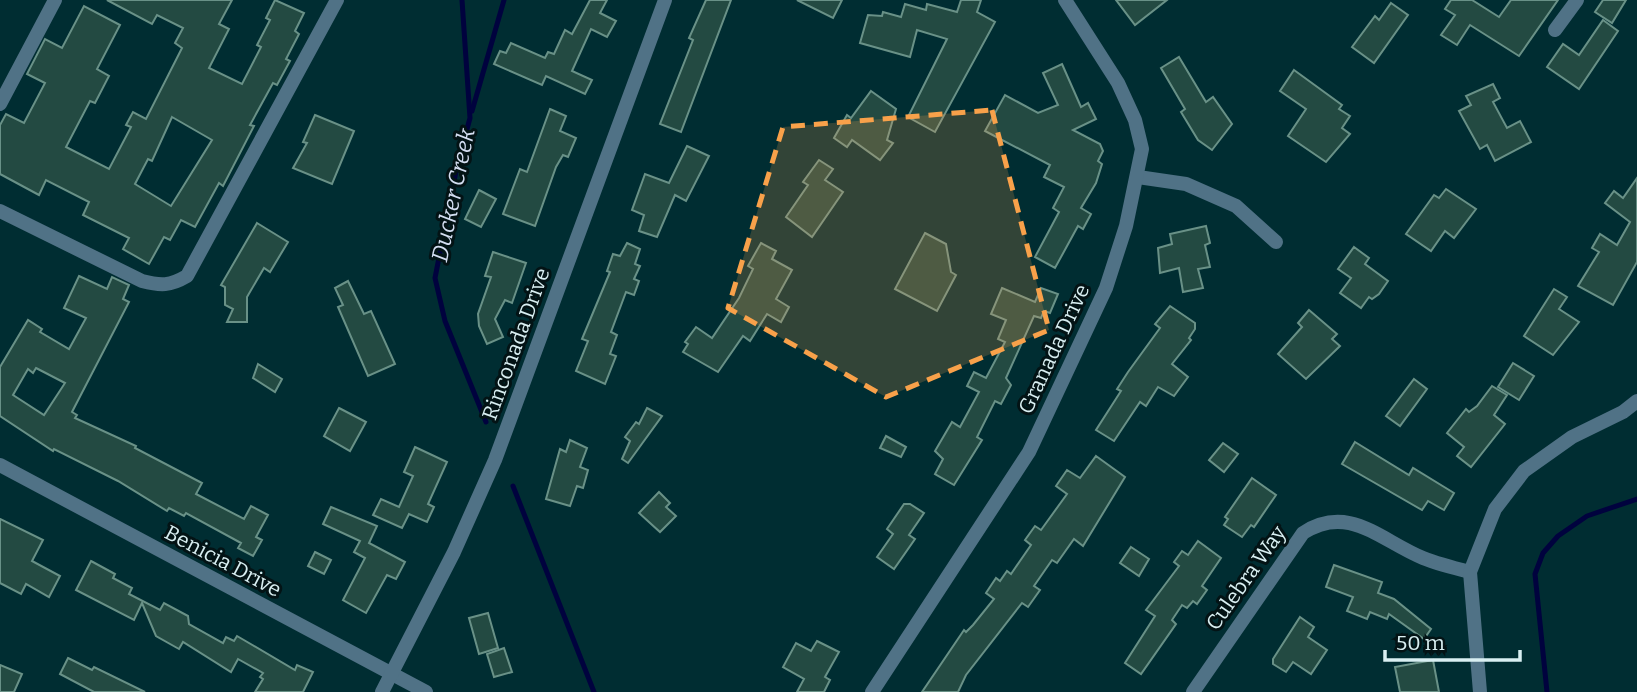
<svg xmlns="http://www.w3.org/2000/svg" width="1637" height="692" viewBox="0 0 1637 692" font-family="Bitter,serif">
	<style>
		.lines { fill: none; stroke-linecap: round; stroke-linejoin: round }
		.stream { stroke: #00023e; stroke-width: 5 }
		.building { fill: #234a42; stroke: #699187; stroke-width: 2; fill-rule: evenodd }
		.street { stroke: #507286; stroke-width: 14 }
		.marked { fill: #f8a14a; fill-opacity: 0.2; stroke: #f8a14a; stroke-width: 5; stroke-dasharray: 14 9; stroke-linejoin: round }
		.labels { text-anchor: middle; stroke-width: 6; stroke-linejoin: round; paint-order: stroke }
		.street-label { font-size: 21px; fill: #d9eff2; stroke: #031315 }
		.water-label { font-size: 23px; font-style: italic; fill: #d3ddf0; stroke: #031315 }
	</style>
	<rect width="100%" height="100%" fill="#002d32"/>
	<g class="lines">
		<g class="stream">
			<polyline points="462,0 470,118 457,166 435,278 445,321 486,422"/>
			<polyline points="472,111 504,0"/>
			<polyline points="513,486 594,692"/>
			<polyline points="1547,692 1535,574 1543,553 1558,536 1587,516 1637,499"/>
		</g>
	</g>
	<g class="building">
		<path d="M107,0H232L219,24L229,29L209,68L242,84L261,47L257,45L270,20L266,18L275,0L304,13L295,31L299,34L286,59L290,61L277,85L273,83L250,125L254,126L223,186L219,183L195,227L181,220L170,240L164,237L149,264L123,249L129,238L83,215L89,202L46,180L39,195L0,174V125L6,114L24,123L45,83L27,74L45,39L62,48L84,6L120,25L97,69L109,76L95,103L90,101L66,147L109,169L131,127L126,125L133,112L146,119L182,48L175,43L183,28L157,15L152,24ZM172,117L212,140L171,206L135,184L148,159L152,161Z"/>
		<polygon points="590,0 607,0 600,13 616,21 607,37 591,29 572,71 592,80 585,94 546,76 542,85 494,64 500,51 506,53 511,43 545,58 548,52 554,54 565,30 572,34"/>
		<polygon points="706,0 731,0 681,132 660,124 693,40 689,38"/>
		<polygon points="797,0 842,0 833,18"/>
		<polygon points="961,0 981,0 977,12 995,22 935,132 908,117 947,39 917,30 910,57 860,43 868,15 882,16 883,12 901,17 905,4 926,10 927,4 957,12"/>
		<polygon points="1116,0 1167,0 1135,25"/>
		<polygon points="1451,0 1472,0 1499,17 1511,0 1558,0 1519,56 1470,25 1457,45 1441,35 1455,15 1445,9"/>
		<polygon points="1603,0 1626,0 1612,23 1595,12"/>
		<polygon points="1391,3 1408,15 1374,63 1352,47 1375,16 1379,20"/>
		<polygon points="1603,20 1618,31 1579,89 1547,67 1563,44 1579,55"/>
		<polygon points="1179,57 1206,102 1213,97 1232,124 1212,150 1198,140 1181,112 1185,109 1161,68"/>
		<polygon points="1062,64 1081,107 1088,103 1096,119 1073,130 1100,144 1103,151 1098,161 1102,164 1096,183 1081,208 1091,214 1083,229 1078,226 1055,268 1035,257 1059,212 1053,208 1064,187 1044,177 1050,165 985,131 1005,95 1038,113 1058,105 1043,73"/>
		<polygon points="1294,70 1342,105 1339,109 1350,116 1342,128 1350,134 1326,162 1288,136 1306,109 1280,91"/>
		<polygon points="1493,84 1500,98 1493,102 1507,128 1520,121 1531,142 1495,161 1487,145 1480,149 1459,111 1471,105 1466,96"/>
		<polygon points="871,91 896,109 887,140 893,143 880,160 852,140 847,147 834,138 847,115 851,118"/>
		<polygon points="550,109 566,116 560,131 576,138 568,157 563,155 556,167 535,226 503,214 520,169 527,172"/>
		<polygon points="315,115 354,131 332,184 293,168 307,143 303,142"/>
		<polygon points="687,146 709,156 686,201 675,195 657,237 639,231 644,215 632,210 645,174 669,183"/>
		<polygon points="819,160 833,169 825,180 843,192 812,237 786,217 808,185 803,182"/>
		<polygon points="1637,178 1637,262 1613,305 1578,286 1599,252 1592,248 1600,234 1617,245 1630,222 1605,203 1614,191 1623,198"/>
		<polygon points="1446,189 1476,209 1454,238 1445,231 1431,251 1406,234 1434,195 1439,198"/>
		<polygon points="479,190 496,199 481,227 465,219"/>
		<polygon points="257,223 288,242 270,272 264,268 247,297 247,322 227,322 233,309 225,305 225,287 221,285"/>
		<polygon points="1206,226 1210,243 1205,245 1210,267 1198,269 1203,288 1183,292 1179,268 1160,273 1158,248 1172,244 1170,234"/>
		<polygon points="925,233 946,244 951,272 956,275 937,311 895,289"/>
		<polygon points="627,243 640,249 635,264 640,266 634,279 639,281 634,295 626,292 611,332 617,335 610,354 616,356 605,384 576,371 588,341 582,339 610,272 607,271 613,254 620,256"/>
		<polygon points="761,243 776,251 772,259 792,270 776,299 789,307 781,322 767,314 750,341 743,336 718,372 683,352 688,344 685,342 696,327 712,338 739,298 753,269 748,266"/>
		<polygon points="1354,247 1369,258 1365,264 1388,281 1379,294 1372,299 1369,297 1361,308 1340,293 1351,278 1338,269"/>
		<polygon points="493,252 526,263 512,303 505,300 495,319 503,337 487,344 479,326 478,314 491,277 485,276"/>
		<path d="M79,276L107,289L112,277L129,285L123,299L129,302L72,412L77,415L75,418L136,446L135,448L202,483L196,494L244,519L251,506L268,515L256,537L262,540L253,556L238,548L241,543L186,513L184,516L169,508L167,511L118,481L54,449L53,451L0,416V367L28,320L42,329L40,332L69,349L86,318L64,308ZM36,368L65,383L44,415L13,395L28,369L33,373Z"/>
		<polygon points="348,281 364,314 371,311 395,364 368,376 338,307 343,305 335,288"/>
		<polygon points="1002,288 1035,302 1041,288 1058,294 1050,313 1044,311 1041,318 1034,316 1006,378 1011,385 1001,404 995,401 977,437 982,440 954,485 935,474 943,459 935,451 952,422 960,427 979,392 967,386 974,372 986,378 1005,342 998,339 1006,320 991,314"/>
		<polygon points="1554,289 1567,297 1559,309 1579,322 1553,355 1524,336"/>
		<polygon points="1170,306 1195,323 1195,329 1189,338 1191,340 1172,364 1188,377 1174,396 1158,387 1146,406 1140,402 1114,441 1096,430 1121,391 1117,389 1128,372 1160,328 1155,324"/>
		<polygon points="1309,310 1337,334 1332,339 1340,346 1306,379 1278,354 1302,327 1298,323"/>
		<polygon points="1513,363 1534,376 1519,400 1498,387"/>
		<polygon points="258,364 282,379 275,392 253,378"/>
		<polygon points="1414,379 1427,389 1400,426 1386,416"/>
		<polygon points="1492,386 1507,395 1494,415 1505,424 1471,467 1457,456 1464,447 1447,433 1466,409 1469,412 1477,406"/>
		<polygon points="339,408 366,422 350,451 324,436"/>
		<polygon points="647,408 662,416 628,463 622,459 630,441 625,437 636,422 639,424"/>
		<polygon points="886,436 906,447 901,457 880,448"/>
		<polygon points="570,440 587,448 580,467 588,470 583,488 577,486 570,506 546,499 560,449 566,452"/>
		<polygon points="1355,442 1409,475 1413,468 1454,493 1444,510 1428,501 1422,510 1342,464"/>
		<polygon points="1223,443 1238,454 1224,472 1209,460"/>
		<polygon points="415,447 447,462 428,504 434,507 427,522 409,514 402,528 373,515 381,499 399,507 413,476 404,472"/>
		<polygon points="1096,456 1125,477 1083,546 1074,539 1057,563 1052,560 1034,586 1040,590 1028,607 1022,603 966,675 958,692 922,692 964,630 966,632 973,625 994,599 986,593 996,578 1000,581 1007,571 1011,574 1031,545 1025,540 1035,526 1041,530 1067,494 1056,486 1067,470 1080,478"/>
		<polygon points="1252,478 1276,495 1254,527 1251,525 1242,537 1224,525 1228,519 1225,517"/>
		<polygon points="659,492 670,503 666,507 676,516 660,532 639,513"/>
		<polygon points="904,504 910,504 924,513 909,535 915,539 894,569 877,557 893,534 887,529"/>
		<polygon points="331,507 377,526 369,543 405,562 396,579 387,575 366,613 343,600 365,558 354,552 360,541 323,524"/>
		<polygon points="0,519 43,540 32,561 60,576 49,597 26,584 21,594 0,583"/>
		<polygon points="1198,541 1221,558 1202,586 1207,590 1197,604 1193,601 1187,608 1182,605 1172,620 1176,624 1141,674 1125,663 1155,616 1146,610 1179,566 1174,562 1182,551 1188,555"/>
		<polygon points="1131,547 1149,559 1139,576 1120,563"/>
		<polygon points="315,552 331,560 324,574 308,566"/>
		<polygon points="91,561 115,574 113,578 132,588 129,594 160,610 164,603 188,616 189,624 223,643 226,637 234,641 237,636 295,670 297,665 313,672 303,692 255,692 263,679 260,677 263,673 238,659 231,672 183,642 179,649 156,636 142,603 134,620 76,590"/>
		<polygon points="1334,565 1382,582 1378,593 1394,599 1431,629 1424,639 1389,614 1387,619 1370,612 1367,619 1347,611 1353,597 1326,587"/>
		<polygon points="488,613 498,648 479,654 469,618"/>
		<polygon points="1300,617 1314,627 1308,637 1327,650 1311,674 1293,662 1286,672 1273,664 1273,659"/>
		<polygon points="817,641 839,652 825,677 830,680 824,692 797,692 804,679 783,667 796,643 811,651"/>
		<polygon points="504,648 512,672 494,677 487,654"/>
		<polygon points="68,658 92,670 94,667 145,692 94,692 60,674"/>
		<polygon points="1433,660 1439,692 1400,692 1395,667"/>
		<polygon points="0,665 22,674 14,692 0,692"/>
	</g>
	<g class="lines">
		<g class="street">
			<polyline points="1555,30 1577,0"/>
			<polyline points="0,104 55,0"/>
			<polyline points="1138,177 1186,184 1236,206 1276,242"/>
			<path d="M0,211L142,281C161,286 170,286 187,276L337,0"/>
			<polyline points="0,465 426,692"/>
			<polyline points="382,692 454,552 495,460 665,0"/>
			<polyline points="872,692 1029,452 1106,288 1126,226 1142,149 1135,120 1118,83 1065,0"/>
			<path d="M1193,692L1303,533C1349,503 1381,541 1423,558C1438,564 1454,568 1470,572"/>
			<polyline points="1480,692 1470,572 1495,509 1524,471 1572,437 1623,412 1637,401"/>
		</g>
	</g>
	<path class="marked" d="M992,110L1049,330L886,397L728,308L783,127Z"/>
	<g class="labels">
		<g class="street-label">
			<text transform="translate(516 344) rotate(-70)" y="7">Rinconada Drive</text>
			<text transform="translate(1054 349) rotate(-65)" y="7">Granada Drive</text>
			<text transform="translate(223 561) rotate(28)" y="7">Benicia Drive</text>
			<text transform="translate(1246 578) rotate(-55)" y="7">Culebra Way</text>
		</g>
		<g class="water-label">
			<text transform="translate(453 195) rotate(-78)" y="8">Ducker Creek</text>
		</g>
	</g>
	<path d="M1385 650v10h135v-10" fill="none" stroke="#d9eff2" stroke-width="3.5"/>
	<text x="1396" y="650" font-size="21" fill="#d9eff2" stroke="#031315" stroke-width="5" paint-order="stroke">50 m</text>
</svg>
